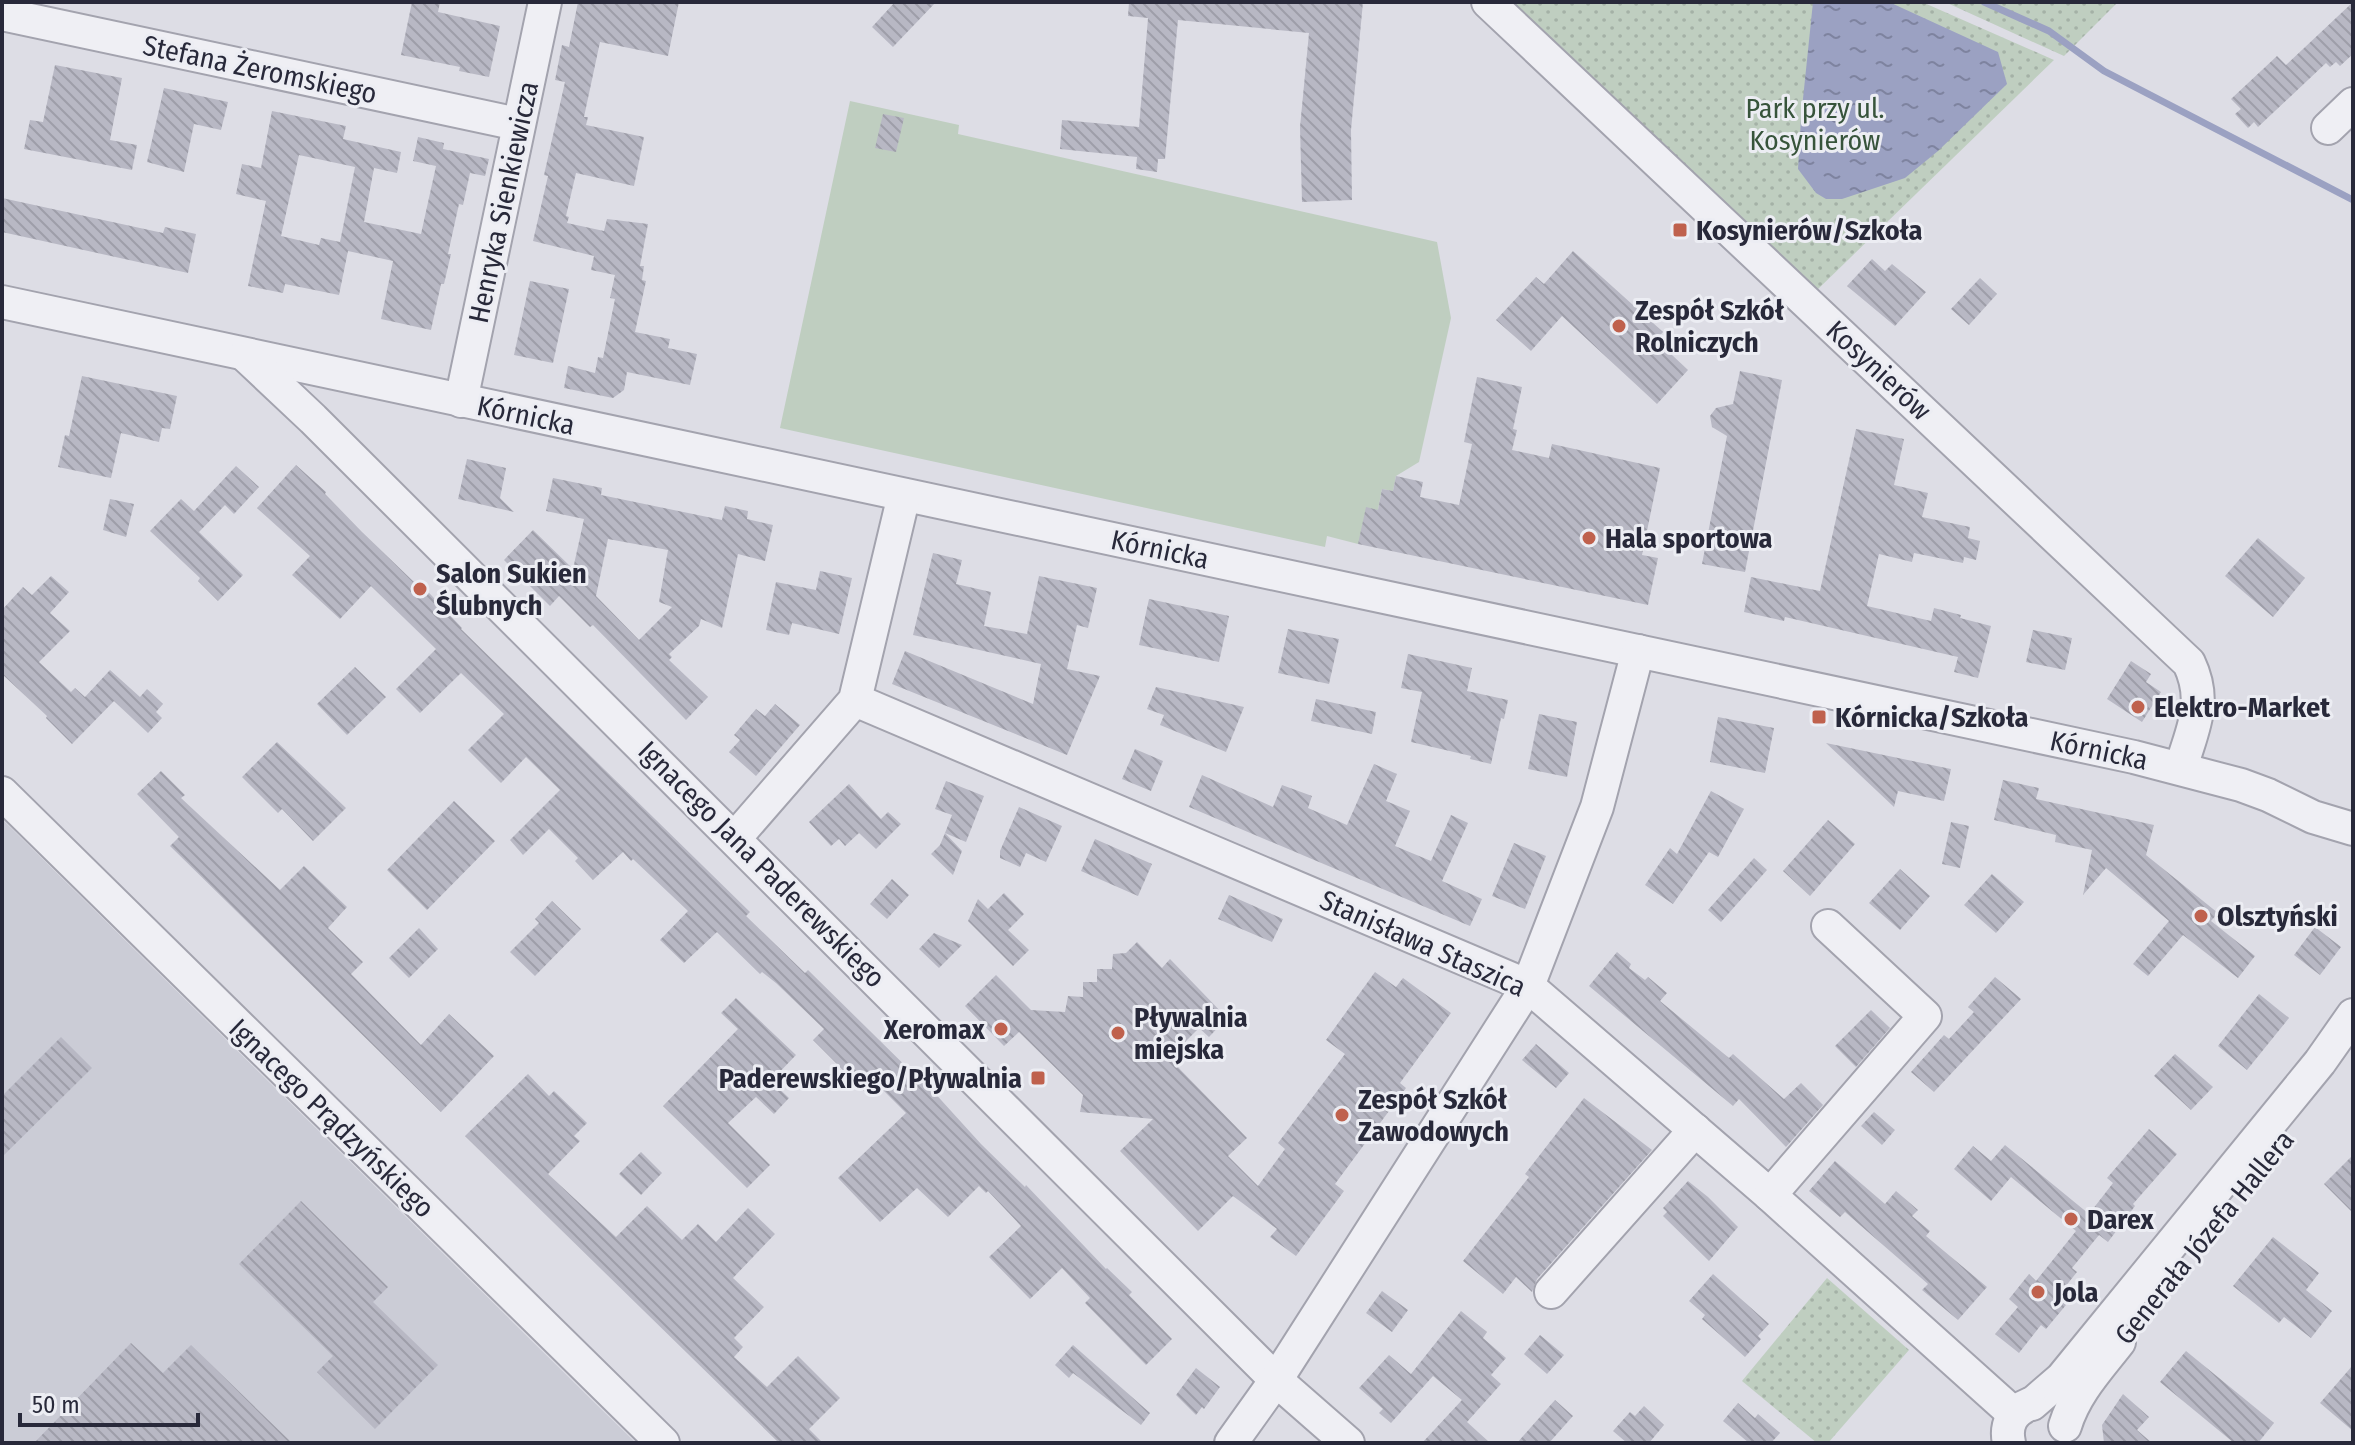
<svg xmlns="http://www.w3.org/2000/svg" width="2355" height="1445" viewBox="0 0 2355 1445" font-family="'Fira Sans Condensed',sans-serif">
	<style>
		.built { fill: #cbccd6 }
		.grass { fill: url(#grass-dots) }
		.pitch { fill: #bfcec0 }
		.water { fill: url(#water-ripples) }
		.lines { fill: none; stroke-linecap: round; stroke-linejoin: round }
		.stream { stroke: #9ba1c2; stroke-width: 7 }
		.building { fill: url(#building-back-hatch); fill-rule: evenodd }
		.minor-casing { stroke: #a3a3ae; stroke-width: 36 }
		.minor { stroke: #efeff4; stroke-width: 32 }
		.poi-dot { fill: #bf614d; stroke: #ecedf3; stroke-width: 3 }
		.labels { text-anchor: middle; stroke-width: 6; stroke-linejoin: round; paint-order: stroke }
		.street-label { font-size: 28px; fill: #28293a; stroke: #ecedf3 }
		.park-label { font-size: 28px; fill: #37543b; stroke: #ecedf3 }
		.poi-label { font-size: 28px; font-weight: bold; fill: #28293a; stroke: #ecedf3; text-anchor: start }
	</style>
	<defs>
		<pattern id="grass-dots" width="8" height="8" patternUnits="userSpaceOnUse" patternTransform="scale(2)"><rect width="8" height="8" fill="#bfcec0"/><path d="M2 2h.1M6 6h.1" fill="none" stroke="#a4b1a6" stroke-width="1.8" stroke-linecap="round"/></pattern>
		<pattern id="water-ripples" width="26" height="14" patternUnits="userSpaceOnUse" patternTransform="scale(2)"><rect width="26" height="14" fill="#9ba1c2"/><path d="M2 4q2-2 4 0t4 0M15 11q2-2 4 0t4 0" fill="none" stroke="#7e839f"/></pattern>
		<pattern id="building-back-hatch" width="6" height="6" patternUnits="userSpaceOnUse" patternTransform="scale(2)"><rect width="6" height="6" fill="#b8b8c4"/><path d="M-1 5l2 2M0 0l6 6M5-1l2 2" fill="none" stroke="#9e9ea9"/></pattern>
	</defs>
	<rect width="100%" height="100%" fill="#dddde5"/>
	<polygon class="built" points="2,819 600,1408 636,1443 2,1443"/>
	<g class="grass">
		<polygon points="1505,2 1922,2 2054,60 1816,291"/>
		<polygon points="1945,2 2118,2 2064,56"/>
		<polygon points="1827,1278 1909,1350 1828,1443 1817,1443 1742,1381"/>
	</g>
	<polygon class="pitch" points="850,101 959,125 958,134 1437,242 1451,318 1419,462 1396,476 1393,491 1382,489 1378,510 1358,544 1327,536 1325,547 780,428"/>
	<polygon class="water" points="1813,2 1889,2 1998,52 2007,84 1938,151 1905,178 1842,199 1826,199 1816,193 1798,169 1801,118"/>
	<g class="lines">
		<polyline class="stream" points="1984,2 2049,31 2104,71 2353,200"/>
	</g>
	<g class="building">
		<polygon points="412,2 440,2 438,12 500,26 489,77 459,71 460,67 401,55"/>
		<polygon points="578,2 679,2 668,56 600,42 584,117 588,117 586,125 644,137 634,186 576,173 566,216 569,217 567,223 604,231 607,219 648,224 640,266 644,266 642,280 646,281 635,332 670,339 668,348 697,354 690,385 627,372 624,390 613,398 564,388 568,366 595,373 598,357 603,358 615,299 610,298 615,275 591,270 594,256 533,241 548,176 544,175 565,82 555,80 562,45 569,47"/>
		<polygon points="895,2 936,2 893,47 872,27"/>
		<polygon points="1129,2 1363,2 1351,130 1352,200 1302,202 1300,127 1309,33 1178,20 1165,159 1158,159 1157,172 1136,169 1137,157 1060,149 1062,120 1139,127 1148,18 1128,16"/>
		<polygon points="2353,2 2353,54 2340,66 2336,62 2330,67 2326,63 2258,127 2254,122 2248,128 2235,114 2241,109 2231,99 2277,56 2286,65"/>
		<polygon points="55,65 122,78 110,140 137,145 132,170 24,149 30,120 43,122"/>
		<polygon points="164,88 228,102 221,130 194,124 184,172 147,162"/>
		<path d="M272,111L346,126L343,139L401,152L397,173L374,168L364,222L421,234L436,166L413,161L418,137L444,143L443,149L489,159L485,176L470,173L463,205L459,204L448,254H451L444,284H441L431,330L381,319L393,261L348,251L339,295L285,284L283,293L248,286L266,201L236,194L242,164L261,168ZM299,155L355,167L340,242L321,238L319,245L281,236Z"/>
		<polygon points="883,114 904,118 896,152 875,148"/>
		<polygon points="2,198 163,233 165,227 196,234 188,273 2,232"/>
		<polygon points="1573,251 1663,332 1656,340 1688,370 1657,404 1562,316 1531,351 1496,320 1536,277 1544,284"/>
		<polygon points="1872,259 1885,271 1892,264 1926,292 1895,326 1847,286"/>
		<polygon points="1980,278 1997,294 1969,325 1951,309"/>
		<polygon points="530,281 569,289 553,363 514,355"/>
		<polygon points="1740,371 1782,380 1745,572 1702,564 1727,436 1712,427 1710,416 1716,408 1733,404"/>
		<polygon points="82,376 177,396 170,429 162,428 159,442 121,433 111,478 58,467 65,435 69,436"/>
		<polygon points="1477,377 1522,387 1513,429 1517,430 1512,450 1549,458 1552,444 1660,468 1642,555 1658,558 1648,605 1358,544 1366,507 1378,510 1382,489 1393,491 1396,476 1423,482 1420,497 1459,505 1472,444 1464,442"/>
		<polygon points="1856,429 1904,439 1894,485 1928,493 1922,517 1970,527 1968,538 1980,541 1976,560 1964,557 1963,563 1914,553 1912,562 1879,554 1867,606 1931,621 1934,608 1961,615 1960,618 1991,626 1978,678 1954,672 1958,657 1785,617 1784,621 1744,612 1751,577 1820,591"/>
		<polygon points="467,459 506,468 500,498 514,512 458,499"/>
		<polygon points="296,465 326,492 325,494 362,532 415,583 417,580 462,628 461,629 750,912 746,916 805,973 808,970 931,1091 932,1090 981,1144 1025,1187 1026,1185 1106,1269 1107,1268 1132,1292 1129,1295 1172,1339 1146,1365 1085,1303 1090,1298 1062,1268 1030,1299 989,1257 1021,1226 988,1191 986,1193 979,1186 948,1217 917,1188 880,1222 838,1178 906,1113 878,1085 868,1095 813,1040 824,1029 776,983 762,972 760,974 717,932 684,963 660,940 688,911 633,859 631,861 623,852 593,880 575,861 578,858 549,829 523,855 510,840 560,790 526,757 501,783 468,750 504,714 461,673 420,713 396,689 436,649 371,586 340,619 292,575 310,556 257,508"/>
		<polygon points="236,466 259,487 234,514 225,505 199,532 243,575 218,601 198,581 200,578 150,531 181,499 194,511"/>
		<path d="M553,478L602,488L601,495L722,520L725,506L748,511L747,519L773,525L765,561L738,554L722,628L701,619L699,626L669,654L672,657L669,660L708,697L686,720L593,625L590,627L559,596L550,606L504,560L533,530L573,569L584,519L546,511ZM608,539L668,550L659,602L672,607L639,640L596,596Z"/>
		<polygon points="110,499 134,504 126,537 103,530"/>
		<polygon points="2258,538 2305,578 2273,617 2225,576"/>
		<polygon points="933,553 962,560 956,584 991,592 984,626 1027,634 1039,576 1097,588 1088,628 1077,625 1067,669 1100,676 1067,755 892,684 905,651 1033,704 1041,664 913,635"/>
		<polygon points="820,571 852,578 839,634 792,623 789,635 766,630 776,582 816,590"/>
		<polygon points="51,576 69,592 50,613 70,631 39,662 71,692 75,688 85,697 110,670 140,697 147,689 163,704 156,712 162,718 148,733 114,701 72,744 46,718 47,716 2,674 2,610 23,587 32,595"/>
		<polygon points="1149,599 1229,616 1219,662 1139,645"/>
		<polygon points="1288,629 1339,639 1329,684 1278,673"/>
		<polygon points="2033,630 2072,638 2065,670 2026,662"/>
		<polygon points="1408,654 1472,668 1467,691 1508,700 1504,719 1501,718 1491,764 1470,759 1471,756 1411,742 1422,692 1401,688"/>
		<polygon points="2131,661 2151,674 2146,682 2161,692 2142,722 2107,699"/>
		<polygon points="355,667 386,697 347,735 317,704"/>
		<polygon points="1156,687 1244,707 1226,752 1160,725 1164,715 1147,709"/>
		<polygon points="1316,699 1376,712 1372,734 1311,721"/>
		<polygon points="775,704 800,725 756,776 729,752 740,740 734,735 756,709 765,716"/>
		<polygon points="1539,714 1577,722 1567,777 1528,769"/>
		<polygon points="1718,717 1774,728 1765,773 1710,762"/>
		<polygon points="277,742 346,808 313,841 282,809 278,813 242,777"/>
		<polygon points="1826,743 1951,769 1944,801 1898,791 1894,807"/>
		<polygon points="1135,749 1163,761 1151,791 1122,779"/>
		<polygon points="1374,764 1397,774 1386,801 1410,811 1395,846 1431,861 1451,815 1468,823 1442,881 1482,899 1470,926 1189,807 1202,775 1273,807 1282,785 1312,796 1308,808 1347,825"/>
		<polygon points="161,771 185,795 181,798 280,890 304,866 347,907 328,928 363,962 351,974 421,1045 449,1014 494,1056 441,1112 170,846 179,837 137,794"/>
		<polygon points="2003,780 2039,788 2036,799 2154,825 2146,855 2218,913 2211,921 2255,956 2238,978 2183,935 2148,976 2133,964 2169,921 2106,868 2083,895 2092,850 2055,842 2056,835 1994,820"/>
		<polygon points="946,781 984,796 966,842 945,833 952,815 935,809"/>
		<polygon points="849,784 881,819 888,812 901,824 876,849 859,833 845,846 839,839 831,846 809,822"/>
		<polygon points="1711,791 1744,809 1718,857 1709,852 1673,904 1645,885 1670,848 1677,854"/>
		<polygon points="454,801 495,841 427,910 387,870"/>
		<polygon points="1019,807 1062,826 1046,862 1026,853 1020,867 1000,858 1000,851"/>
		<polygon points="1828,820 1855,844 1810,896 1783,871"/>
		<polygon points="1951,822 1969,826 1960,868 1942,864"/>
		<polygon points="945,833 962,851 953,875 931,854 940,845"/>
		<polygon points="1095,839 1152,864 1138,896 1081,871"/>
		<polygon points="1514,843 1546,856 1525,909 1492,896"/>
		<polygon points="1754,858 1767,870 1721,922 1708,910"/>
		<polygon points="1900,869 1930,896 1900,930 1869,903"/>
		<polygon points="1992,874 2024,902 1996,933 1964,905"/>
		<polygon points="892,879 909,895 887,919 870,904"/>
		<polygon points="1004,893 1024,914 1008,930 1029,950 1013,966 968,921 978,899 988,909"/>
		<polygon points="1229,895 1283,919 1272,942 1218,919"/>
		<polygon points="552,901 581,929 535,976 510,952 539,923 535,919"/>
		<polygon points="2315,927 2341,947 2320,975 2294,955"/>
		<polygon points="419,928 438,949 409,978 389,958"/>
		<polygon points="934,933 962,945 939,968 919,949"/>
		<polygon points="1137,942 1162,968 1170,959 1227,1018 1209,1037 1199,1028 1169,1058 1247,1138 1228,1156 1258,1186 1285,1149 1278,1143 1345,1054 1326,1040 1375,972 1396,987 1403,978 1451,1013 1400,1083 1406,1088 1335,1184 1344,1191 1296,1256 1270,1237 1277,1229 1233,1196 1198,1231 1120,1151 1153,1119 1080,1112 1083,1095 1019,1032 1004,1046 965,1006 996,975 1031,1010 1065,1012 1068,996 1083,997 1083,982 1097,982 1097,969 1112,969 1113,954 1126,953"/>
		<polygon points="1617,952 1631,964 1629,968 1645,980 1648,977 1667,993 1660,1001 1729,1058 1733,1054 1784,1099 1801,1083 1823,1105 1786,1147 1739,1099 1733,1106 1589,986"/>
		<polygon points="1995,977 2021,999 1934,1092 1911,1072 1944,1035 1949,1039 1974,1012 1968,1007"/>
		<polygon points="2259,994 2289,1018 2247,1070 2218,1046"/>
		<polygon points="736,998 796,1055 771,1081 789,1098 774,1114 756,1097 728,1123 770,1165 747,1188 663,1106 738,1029 721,1013"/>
		<polygon points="1871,1010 1890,1028 1856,1067 1835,1046"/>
		<polygon points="61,1037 92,1068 2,1157 2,1096"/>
		<polygon points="1536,1044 1569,1073 1556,1088 1522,1060"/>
		<polygon points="2175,1054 2213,1087 2191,1110 2154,1076"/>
		<polygon points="528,1074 549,1096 554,1091 587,1123 574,1136 580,1141 548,1174 616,1237 647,1206 682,1240 698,1224 716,1242 748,1208 775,1234 733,1278 764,1307 734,1338 743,1347 734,1357 767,1387 798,1356 840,1398 809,1429 823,1443 779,1443 465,1136"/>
		<polygon points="1584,1098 1652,1150 1537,1279 1532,1292 1516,1277 1503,1294 1463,1261 1529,1177 1525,1174"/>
		<polygon points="1874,1112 1895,1130 1882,1145 1861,1126"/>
		<polygon points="2149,1129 2177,1154 2133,1204 2135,1206 2108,1242 2099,1235 2072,1268 2077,1272 2057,1297 2066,1305 2046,1329 2041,1325 2019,1353 1995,1334 2018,1307 2009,1299 2029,1274 2036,1281 2076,1231 2011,1177 1991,1201 1954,1169 1973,1146 1991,1161 2005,1145 2089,1214 2113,1183 2107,1178"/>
		<polygon points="641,1152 662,1173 641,1195 619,1174"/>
		<polygon points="2353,1155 2353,1213 2324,1184"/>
		<polygon points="1835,1161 1885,1204 1896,1191 1918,1210 1912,1216 1930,1231 1926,1236 1987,1287 1958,1320 1922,1290 1928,1284 1845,1212 1840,1217 1809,1191"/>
		<polygon points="1688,1181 1708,1197 1738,1227 1709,1261 1663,1216 1667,1212 1663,1208"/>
		<polygon points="301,1201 388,1287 373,1302 438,1365 375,1429 317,1372 333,1356 239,1264"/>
		<polygon points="2273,1237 2319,1273 2306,1290 2332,1311 2311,1338 2284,1317 2279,1323 2233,1286"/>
		<polygon points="1713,1274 1769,1324 1758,1336 1761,1339 1745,1357 1702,1319 1705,1315 1689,1301"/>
		<polygon points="1382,1291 1408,1310 1392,1332 1366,1313"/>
		<polygon points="1461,1311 1487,1332 1483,1338 1506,1358 1491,1375 1501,1384 1467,1422 1490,1443 1422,1443 1462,1400 1433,1376 1391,1423 1379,1413 1383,1409 1359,1388 1389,1355 1411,1374"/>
		<polygon points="1540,1335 1564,1355 1547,1374 1524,1354"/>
		<polygon points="131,1343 163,1373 191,1345 292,1443 34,1443"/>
		<polygon points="1073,1345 1150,1413 1141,1425 1073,1373 1069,1378 1055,1365"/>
		<polygon points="2186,1351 2274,1423 2258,1443 2234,1443 2160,1382"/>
		<polygon points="2353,1365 2353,1431 2320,1403"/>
		<polygon points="1196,1368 1220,1387 1204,1409 1202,1407 1196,1415 1176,1395"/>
		<polygon points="2123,1394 2149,1417 2137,1430 2152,1443 2104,1443 2102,1425"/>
		<polygon points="1555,1400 1573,1416 1549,1443 1517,1443"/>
		<polygon points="1738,1403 1755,1418 1758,1414 1780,1433 1771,1443 1749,1443 1723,1421"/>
		<polygon points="1644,1406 1664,1425 1649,1443 1627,1443 1613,1431 1630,1412 1635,1416"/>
	</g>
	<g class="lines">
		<g class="minor-casing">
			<g id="minor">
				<path d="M1488,2L2189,663C2208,703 2192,729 2181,768"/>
				<polyline points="2,14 518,124"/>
				<polyline points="2328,128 2353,104"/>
				<polyline points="2,302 2134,757 2241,785 2268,795 2313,817 2353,829"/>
				<polyline points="245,355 313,419 1276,1380 1348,1443"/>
				<polyline points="461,401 545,2"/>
				<polyline points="855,700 1528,986 1770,1195 2014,1414"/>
				<polyline points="2,793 663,1443"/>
				<polyline points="735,838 855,700 904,495"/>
				<polyline points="1770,1195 1925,1016 1828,926"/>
				<polyline points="1551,1292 1695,1130"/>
				<polyline points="2032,1404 2062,1378 2320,1062 2353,1015"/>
				<path d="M2065,1426C2075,1393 2098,1369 2119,1342"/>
				<polyline points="1231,1443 1276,1380 1528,986 1597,807 1638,651"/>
				<path d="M2009,1443C2005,1425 2012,1411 2030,1404"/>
			</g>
		</g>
		<use href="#minor" class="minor"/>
	</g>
	<g class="poi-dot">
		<rect x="1672" y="222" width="16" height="16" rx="4"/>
		<circle cx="1619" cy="326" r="8"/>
		<circle cx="1589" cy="538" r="8"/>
		<circle cx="420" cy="589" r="8"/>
		<circle cx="2138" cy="707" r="8"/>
		<rect x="1811" y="709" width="16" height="16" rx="4"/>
		<circle cx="2201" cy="916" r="8"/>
		<circle cx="1001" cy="1029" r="8"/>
		<circle cx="1118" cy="1033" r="8"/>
		<rect x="1030" y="1070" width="16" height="16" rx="4"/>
		<circle cx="1342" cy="1115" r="8"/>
		<circle cx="2071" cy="1219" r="8"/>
		<circle cx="2038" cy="1292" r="8"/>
	</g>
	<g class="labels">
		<g class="street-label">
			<text transform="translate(260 69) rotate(12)" y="10">Stefana Żeromskiego</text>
			<text transform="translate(503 202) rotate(-78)" y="10">Henryka Sienkiewicza</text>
			<text transform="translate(1879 370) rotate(43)" y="10">Kosynierów</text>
			<text transform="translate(526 415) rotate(12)" y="10">Kórnicka</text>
			<text transform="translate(1160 549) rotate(12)" y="10">Kórnicka</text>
			<text transform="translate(2099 750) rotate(12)" y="10">Kórnicka</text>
			<text transform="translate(762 864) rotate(45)" y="10">Ignacego Jana Paderewskiego</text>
			<text transform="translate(1423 943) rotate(24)" y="10">Stanisława Staszica</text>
			<text transform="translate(332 1118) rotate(44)" y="10">Ignacego Prądzyńskiego</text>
			<text transform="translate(2204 1237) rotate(-51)" y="10">Generała Józefa Hallera</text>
		</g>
		<g class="park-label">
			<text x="1815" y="118">Park przy ul.<tspan x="1815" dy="32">Kosynierów</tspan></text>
		</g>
		<g class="poi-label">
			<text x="1696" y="240">Kosynierów/Szkoła</text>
			<text x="1635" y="320">Zespół Szkół<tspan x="1635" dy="32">Rolniczych</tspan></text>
			<text x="1605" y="548">Hala sportowa</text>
			<text x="436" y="583">Salon Sukien<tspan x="436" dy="32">Ślubnych</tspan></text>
			<text x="2154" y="717">Elektro-Market</text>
			<text x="1835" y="727">Kórnicka/Szkoła</text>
			<text x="2217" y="926">Olsztyński</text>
			<text x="1134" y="1027">Pływalnia<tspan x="1134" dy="32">miejska</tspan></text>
			<text x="985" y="1039" text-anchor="end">Xeromax</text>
			<text x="1022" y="1088" text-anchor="end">Paderewskiego/Pływalnia</text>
			<text x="1358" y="1109">Zespół Szkół<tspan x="1358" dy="32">Zawodowych</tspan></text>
			<text x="2087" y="1229">Darex</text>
			<text x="2054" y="1302">Jola</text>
		</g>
	</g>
	<rect width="2355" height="1445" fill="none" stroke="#28293a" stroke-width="8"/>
	<path d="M20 1413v12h178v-12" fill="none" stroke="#28293a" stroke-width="4"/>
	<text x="32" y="1413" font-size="24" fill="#28293a" stroke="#ecedf3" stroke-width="6" paint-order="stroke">50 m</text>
</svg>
